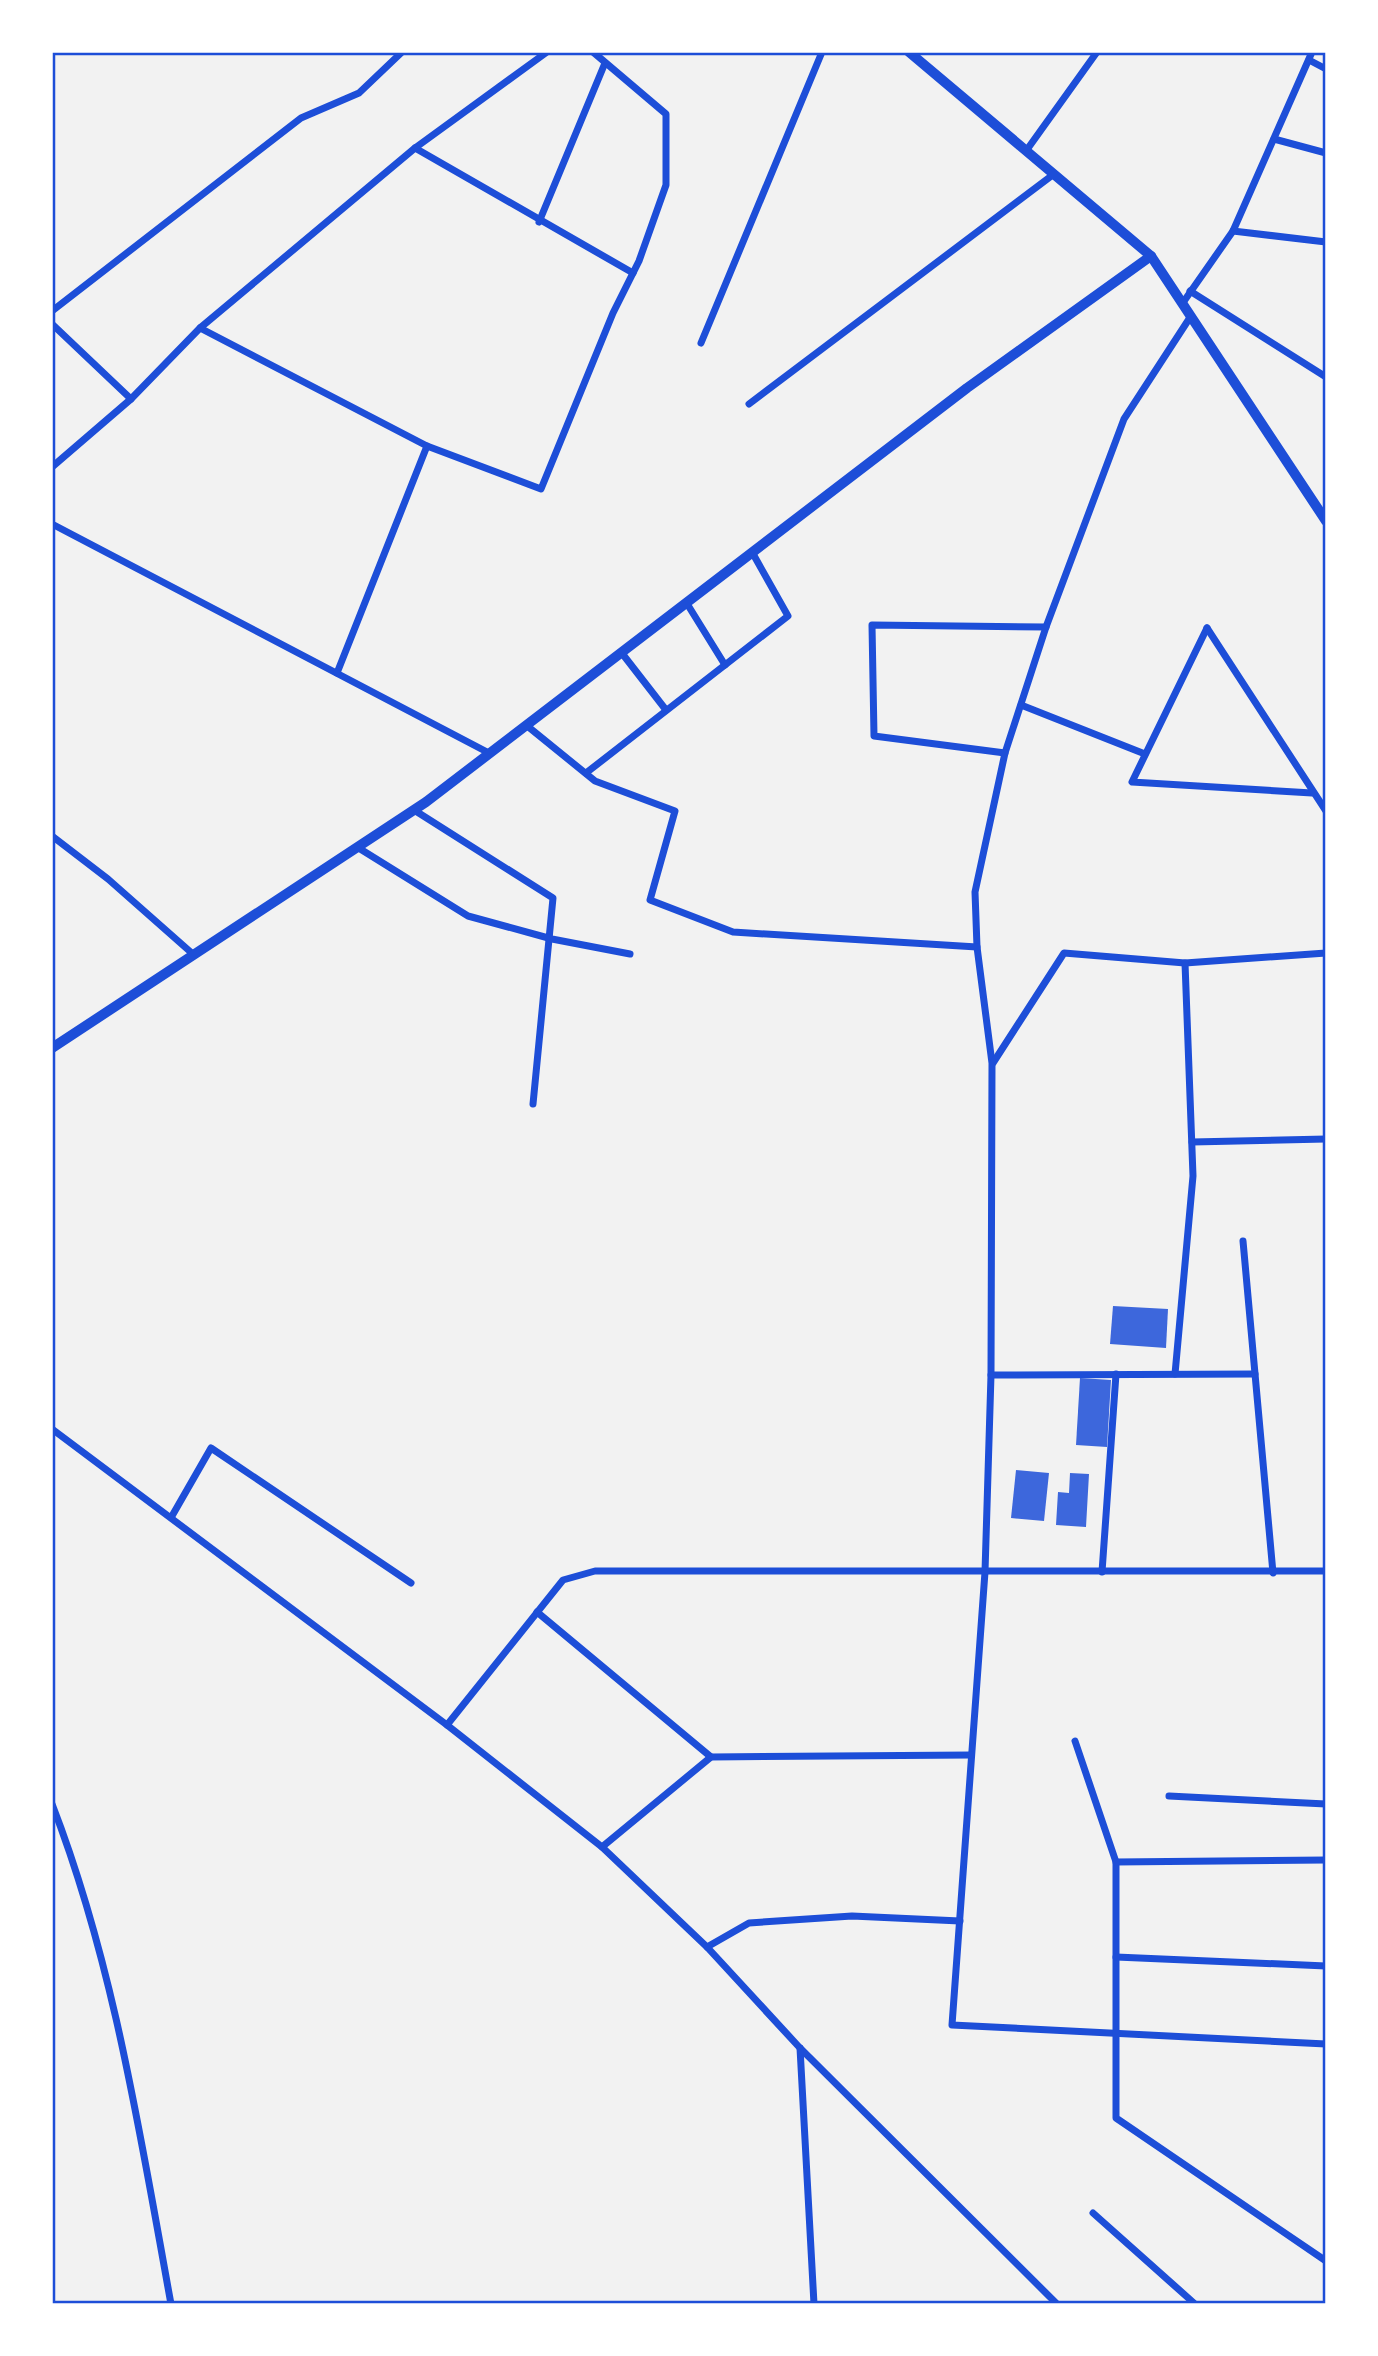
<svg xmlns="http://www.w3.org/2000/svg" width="1378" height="2356" viewBox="0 0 1378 2356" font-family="'Titillium Web',sans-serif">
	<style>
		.building { fill: #3d67dc }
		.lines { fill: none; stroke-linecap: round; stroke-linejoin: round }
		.minor { stroke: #1d4ed8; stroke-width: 7 }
		.tertiary { stroke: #1d4ed8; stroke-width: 10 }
		.neatline { fill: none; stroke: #1d4ed8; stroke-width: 2.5 }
	</style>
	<rect width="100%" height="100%" fill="#f2f2f2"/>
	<g class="building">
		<polygon points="1113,1306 1168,1309 1166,1348 1110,1344"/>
		<polygon points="1080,1378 1111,1380 1107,1447 1076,1445"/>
		<polygon points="1016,1470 1049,1473 1044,1521 1011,1518"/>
		<polygon points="1070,1473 1089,1474 1086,1527 1056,1525 1058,1492 1069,1493"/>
	</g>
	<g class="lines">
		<g class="minor">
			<polyline points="1309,60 1326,69"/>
			<polyline points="1274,139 1326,153"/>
			<polyline points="415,148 633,273"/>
			<polyline points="1026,151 1097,52"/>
			<polyline points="539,222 605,63"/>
			<polyline points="1233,231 1326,242"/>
			<polyline points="1190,291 1326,377"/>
			<polyline points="1182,304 1233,231 1312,52"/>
			<polyline points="52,311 301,118 359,93 402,52"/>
			<polyline points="1189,319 1124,419 1046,627 1005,753 975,892 977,947 992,1063 991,1375 985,1572 952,2025 1326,2044"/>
			<polyline points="52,324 131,399"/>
			<polyline points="200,328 427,446 541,489 613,313 639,261 666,185 666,114 593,52"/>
			<polyline points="701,343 822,52"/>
			<polyline points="749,404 1054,174"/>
			<polyline points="52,467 131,399 200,328 415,148 547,52"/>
			<polyline points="52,524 489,753"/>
			<polyline points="686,602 725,665"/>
			<polyline points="1207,628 1132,782 1312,793"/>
			<polyline points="1207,628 1326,811"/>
			<polyline points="621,652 666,710"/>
			<polyline points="337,673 427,446"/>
			<polyline points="1021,705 1145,754"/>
			<polyline points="526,725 595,781 675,811 650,900 733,932 977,947"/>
			<polyline points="1005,753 874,736 872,625 1046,627"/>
			<polyline points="586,773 788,616 752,552"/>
			<polyline points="414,810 553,898 533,1104"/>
			<polyline points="52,836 108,879 194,955"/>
			<polyline points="357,847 468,916 552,939 630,954"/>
			<polyline points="993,1063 1064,953 1185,963 1326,953"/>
			<polyline points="1192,1142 1326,1139"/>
			<polyline points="1243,1241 1273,1573"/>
			<polyline points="1175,1374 1193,1176 1185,963"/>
			<polyline points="991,1375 1255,1374"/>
			<polyline points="52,1429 447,1725 602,1847 707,1947 800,2048 1057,2304"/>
			<polyline points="172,1516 211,1448 411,1583"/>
			<polyline points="1102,1572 1116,1374"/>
			<polyline points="537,1612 711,1757"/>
			<polyline points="447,1725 563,1580 595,1571 1326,1571"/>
			<polyline points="1075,1741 1116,1862 1116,2118 1326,2261"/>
			<polyline points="1169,1796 1326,1804"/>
			<path d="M52,1804C114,1964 140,2135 171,2304"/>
			<polyline points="602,1847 711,1757 971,1755"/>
			<polyline points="1116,1862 1326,1860"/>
			<polyline points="707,1947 749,1923 852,1916 960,1921"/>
			<polyline points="1116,1957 1326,1966"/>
			<polyline points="800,2048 814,2304"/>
			<polyline points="1093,2213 1195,2304"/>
		</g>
		<g class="tertiary">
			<polyline points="909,52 1151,256 1326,521"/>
			<polyline points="52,1048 426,802 967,388 1151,256"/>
		</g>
	</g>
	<rect width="1378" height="2356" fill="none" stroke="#ffffff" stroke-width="108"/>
	<rect x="54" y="54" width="1270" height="2248" class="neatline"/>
</svg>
